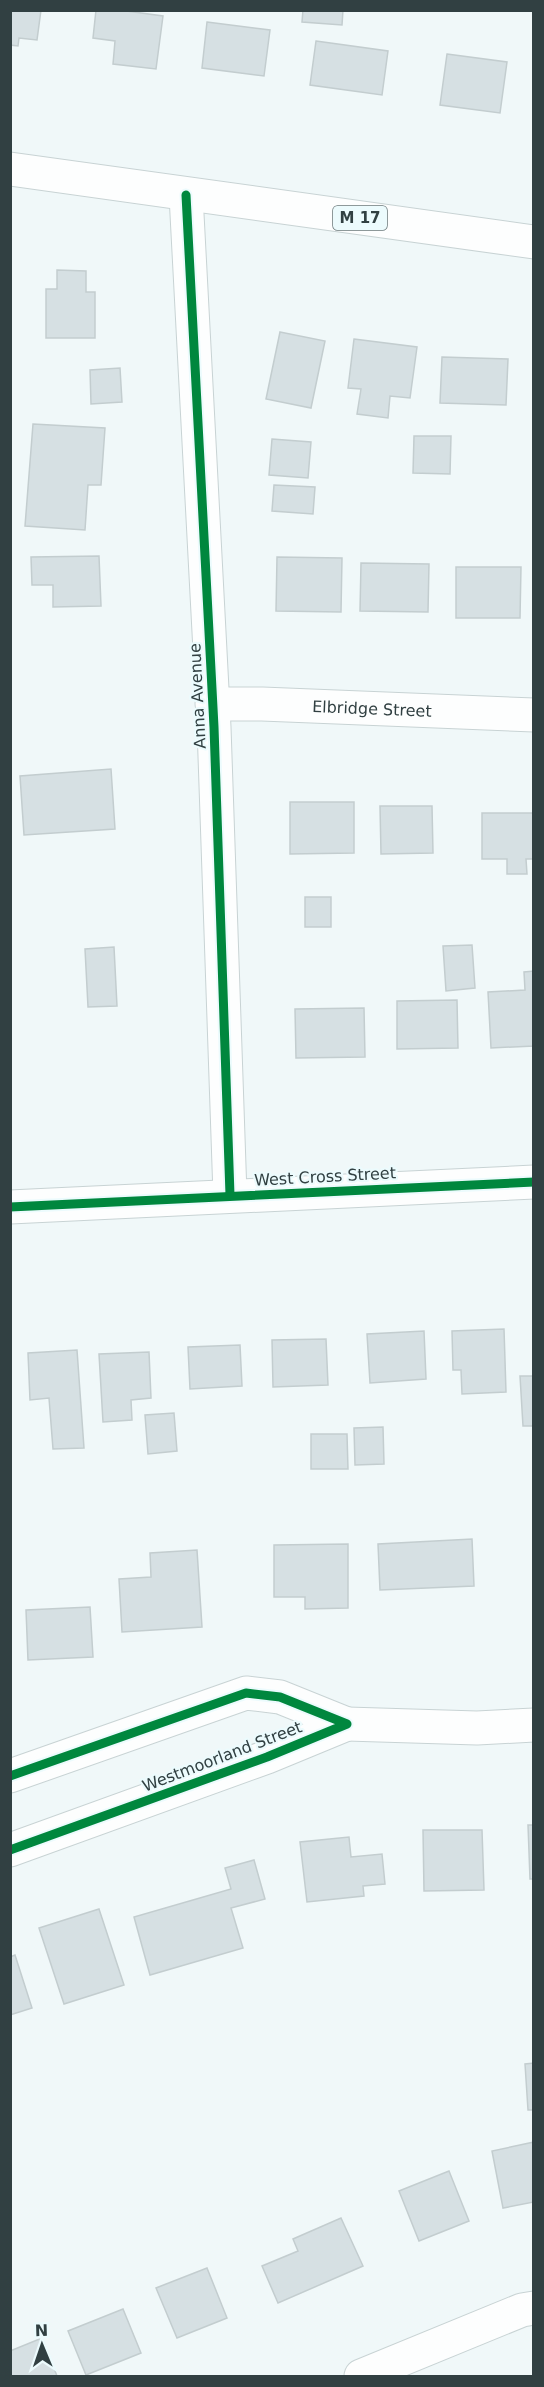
<svg xmlns="http://www.w3.org/2000/svg" width="544" height="2387" viewBox="0 0 544 2387" font-family="'DejaVu Sans',sans-serif">
	<style>
		.building { fill: #d6e0e3; stroke: #c3cdcf; stroke-width: 1.5 }
		.lines { fill: none; stroke-linecap: round; stroke-linejoin: round }
		.minor-casing { stroke: #c8d3d4; stroke-width: 35 }
		.secondary-casing { stroke: #c8d3d4; stroke-width: 35 }
		.primary-casing { stroke: #c8d3d4; stroke-width: 35 }
		.minor { stroke: #fdfefe; stroke-width: 33 }
		.secondary { stroke: #fdfefe; stroke-width: 33 }
		.primary { stroke: #fdfefe; stroke-width: 33 }
		.cycleway-casing { stroke: #ecfbfd; stroke-width: 13 }
		.cycleway { stroke: #00873e; stroke-width: 9 }
		.labels { text-anchor: middle; stroke-width: 4.5; stroke-linejoin: round; paint-order: stroke }
		.shield { fill: #ecfbfd; stroke: #69787a; stroke-width: 1.5 }
		.shield-label { font-size: 15px; font-weight: bold; fill: #314042 }
		.street-label { font-size: 16px; fill: #314042; stroke: #ecfbfd }
	</style>
	<rect width="100%" height="100%" fill="#f0f8f9"/>
	<g class="building">
		<polygon points="10,10 41,10 37,40 19,38 18,46 10,45"/>
		<polygon points="96,10 119,10 163,16 156,69 113,64 115,41 93,38"/>
		<polygon points="303,10 343,10 342,25 302,22"/>
		<polygon points="207,22 270,30 264,76 202,68"/>
		<polygon points="316,41 388,51 382,95 310,85"/>
		<polygon points="447,54 507,62 500,113 440,105"/>
		<polygon points="57,270 86,271 86,292 95,292 95,338 46,338 46,289 57,289"/>
		<polygon points="280,332 325,341 311,408 266,399"/>
		<polygon points="354,339 417,347 410,398 390,396 388,418 357,414 361,389 348,388"/>
		<polygon points="442,357 508,359 506,405 440,403"/>
		<polygon points="120,368 122,402 91,404 90,370"/>
		<polygon points="33,424 105,428 101,485 88,485 85,530 25,526"/>
		<polygon points="414,436 451,436 450,474 413,473"/>
		<polygon points="272,439 311,442 308,478 269,475"/>
		<polygon points="274,485 315,487 313,514 272,511"/>
		<polygon points="99,556 101,606 53,607 53,585 32,585 31,557"/>
		<polygon points="277,557 342,558 341,612 276,611"/>
		<polygon points="361,563 429,564 428,612 360,611"/>
		<polygon points="456,567 521,567 520,618 456,618"/>
		<polygon points="111,769 115,829 24,835 20,776"/>
		<polygon points="290,802 354,802 354,853 290,854"/>
		<polygon points="380,806 432,806 433,853 381,854"/>
		<polygon points="482,813 534,813 534,859 526,859 527,874 507,874 507,859 482,859"/>
		<rect x="305" y="897" width="26" height="30"/>
		<polygon points="472,945 475,988 446,991 443,946"/>
		<polygon points="114,947 117,1006 88,1007 85,949"/>
		<polygon points="534,971 534,1046 491,1048 488,992 525,990 524,972"/>
		<polygon points="457,1000 458,1048 397,1049 397,1001"/>
		<polygon points="364,1008 365,1057 296,1058 295,1009"/>
		<polygon points="504,1329 506,1392 462,1394 461,1370 453,1370 452,1331"/>
		<polygon points="424,1331 426,1379 370,1383 367,1334"/>
		<polygon points="326,1339 328,1385 273,1387 272,1340"/>
		<polygon points="240,1345 242,1386 190,1389 188,1347"/>
		<polygon points="77,1350 84,1448 53,1449 49,1398 30,1400 28,1353"/>
		<polygon points="149,1352 151,1398 131,1400 132,1420 103,1422 99,1354"/>
		<polygon points="520,1376 534,1376 534,1426 523,1426"/>
		<polygon points="174,1413 177,1451 148,1454 145,1415"/>
		<polygon points="383,1427 384,1464 355,1465 354,1428"/>
		<polygon points="311,1434 347,1434 348,1469 311,1469"/>
		<polygon points="472,1539 474,1586 380,1590 378,1544"/>
		<polygon points="348,1544 348,1608 305,1609 305,1597 274,1597 274,1545"/>
		<polygon points="197,1550 202,1627 122,1632 119,1579 151,1577 150,1553"/>
		<polygon points="90,1607 93,1657 28,1660 26,1610"/>
		<polygon points="528,1825 534,1825 534,1879 530,1879"/>
		<polygon points="423,1830 482,1830 484,1890 424,1891"/>
		<polygon points="349,1837 351,1857 382,1854 385,1884 363,1886 364,1896 307,1902 300,1842"/>
		<polygon points="254,1860 265,1899 231,1908 243,1948 150,1975 134,1917 231,1889 225,1868"/>
		<polygon points="99,1909 124,1985 64,2004 39,1928"/>
		<polygon points="15,1955 32,2008 10,2015 10,1957"/>
		<polygon points="534,2063 534,2110 528,2110 525,2064"/>
		<polygon points="534,2142 534,2202 503,2208 492,2151"/>
		<polygon points="449,2171 469,2221 419,2241 399,2191"/>
		<polygon points="341,2218 363,2266 278,2303 262,2266 298,2251 293,2239"/>
		<polygon points="207,2268 227,2318 177,2338 156,2288"/>
		<polygon points="123,2309 141,2353 86,2375 68,2331"/>
		<polygon points="42,2338 57,2376 10,2376 10,2351"/>
	</g>
	<g class="lines">
		<g class="minor-casing">
			<g id="minor">
				<polyline points="186,195 214,727 230,1195"/>
				<path id="s1" d="M212,704H262L534,715"/>
				<polyline points="347,1724 477,1728 534,1725"/>
				<polyline points="10,1776 246,1693 280,1697 347,1724 267,1757 10,1850"/>
				<polyline points="361,2376 522,2310 534,2308"/>
			</g>
		</g>
		<g class="secondary-casing">
			<polyline id="secondary" points="10,1207 534,1182"/>
		</g>
		<g class="primary-casing">
			<polyline id="primary" points="10,169 534,242"/>
		</g>
		<use href="#minor" class="minor"/>
		<use href="#secondary" class="secondary"/>
		<use href="#primary" class="primary"/>
		<g class="cycleway-casing">
			<g id="cycleway">
				<polyline points="186,195 214,727 230,1195"/>
				<polyline points="10,1207 534,1182"/>
				<polyline points="10,1776 246,1693 280,1697 347,1724 267,1757 10,1850"/>
			</g>
		</g>
		<use href="#cycleway" class="cycleway"/>
	</g>
	<g class="labels">
		<rect class="shield" x="333" y="206" width="54" height="24" rx="4.5"/>
		<g class="shield-label">
			<text x="360" y="223">M 17</text>
		</g>
		<g class="street-label">
			<text transform="translate(197 696) rotate(-93)" y="6">Anna Avenue</text>
			<text dy="6" stroke="none"><textPath href="#s1" startOffset="160">Elbridge Street</textPath></text>
			<text transform="translate(325 1176) rotate(-3)" y="6">West Cross Street</text>
			<text transform="translate(222 1756) rotate(-21)" y="6">Westmoorland Street</text>
		</g>
	</g>
	<rect width="544" height="2387" fill="none" stroke="#314042" stroke-width="24"/>
	<g transform="translate(42 2345) rotate(358)" stroke="#ecfbfd" stroke-width="4.5" paint-order="stroke">
	<path d="M0-4.5L10 22L0 15L-10 22Z" fill="#314042"/>
	<text y="-9" font-size="16" font-weight="bold" text-anchor="middle" fill="#314042">N</text>
	</g>
</svg>
